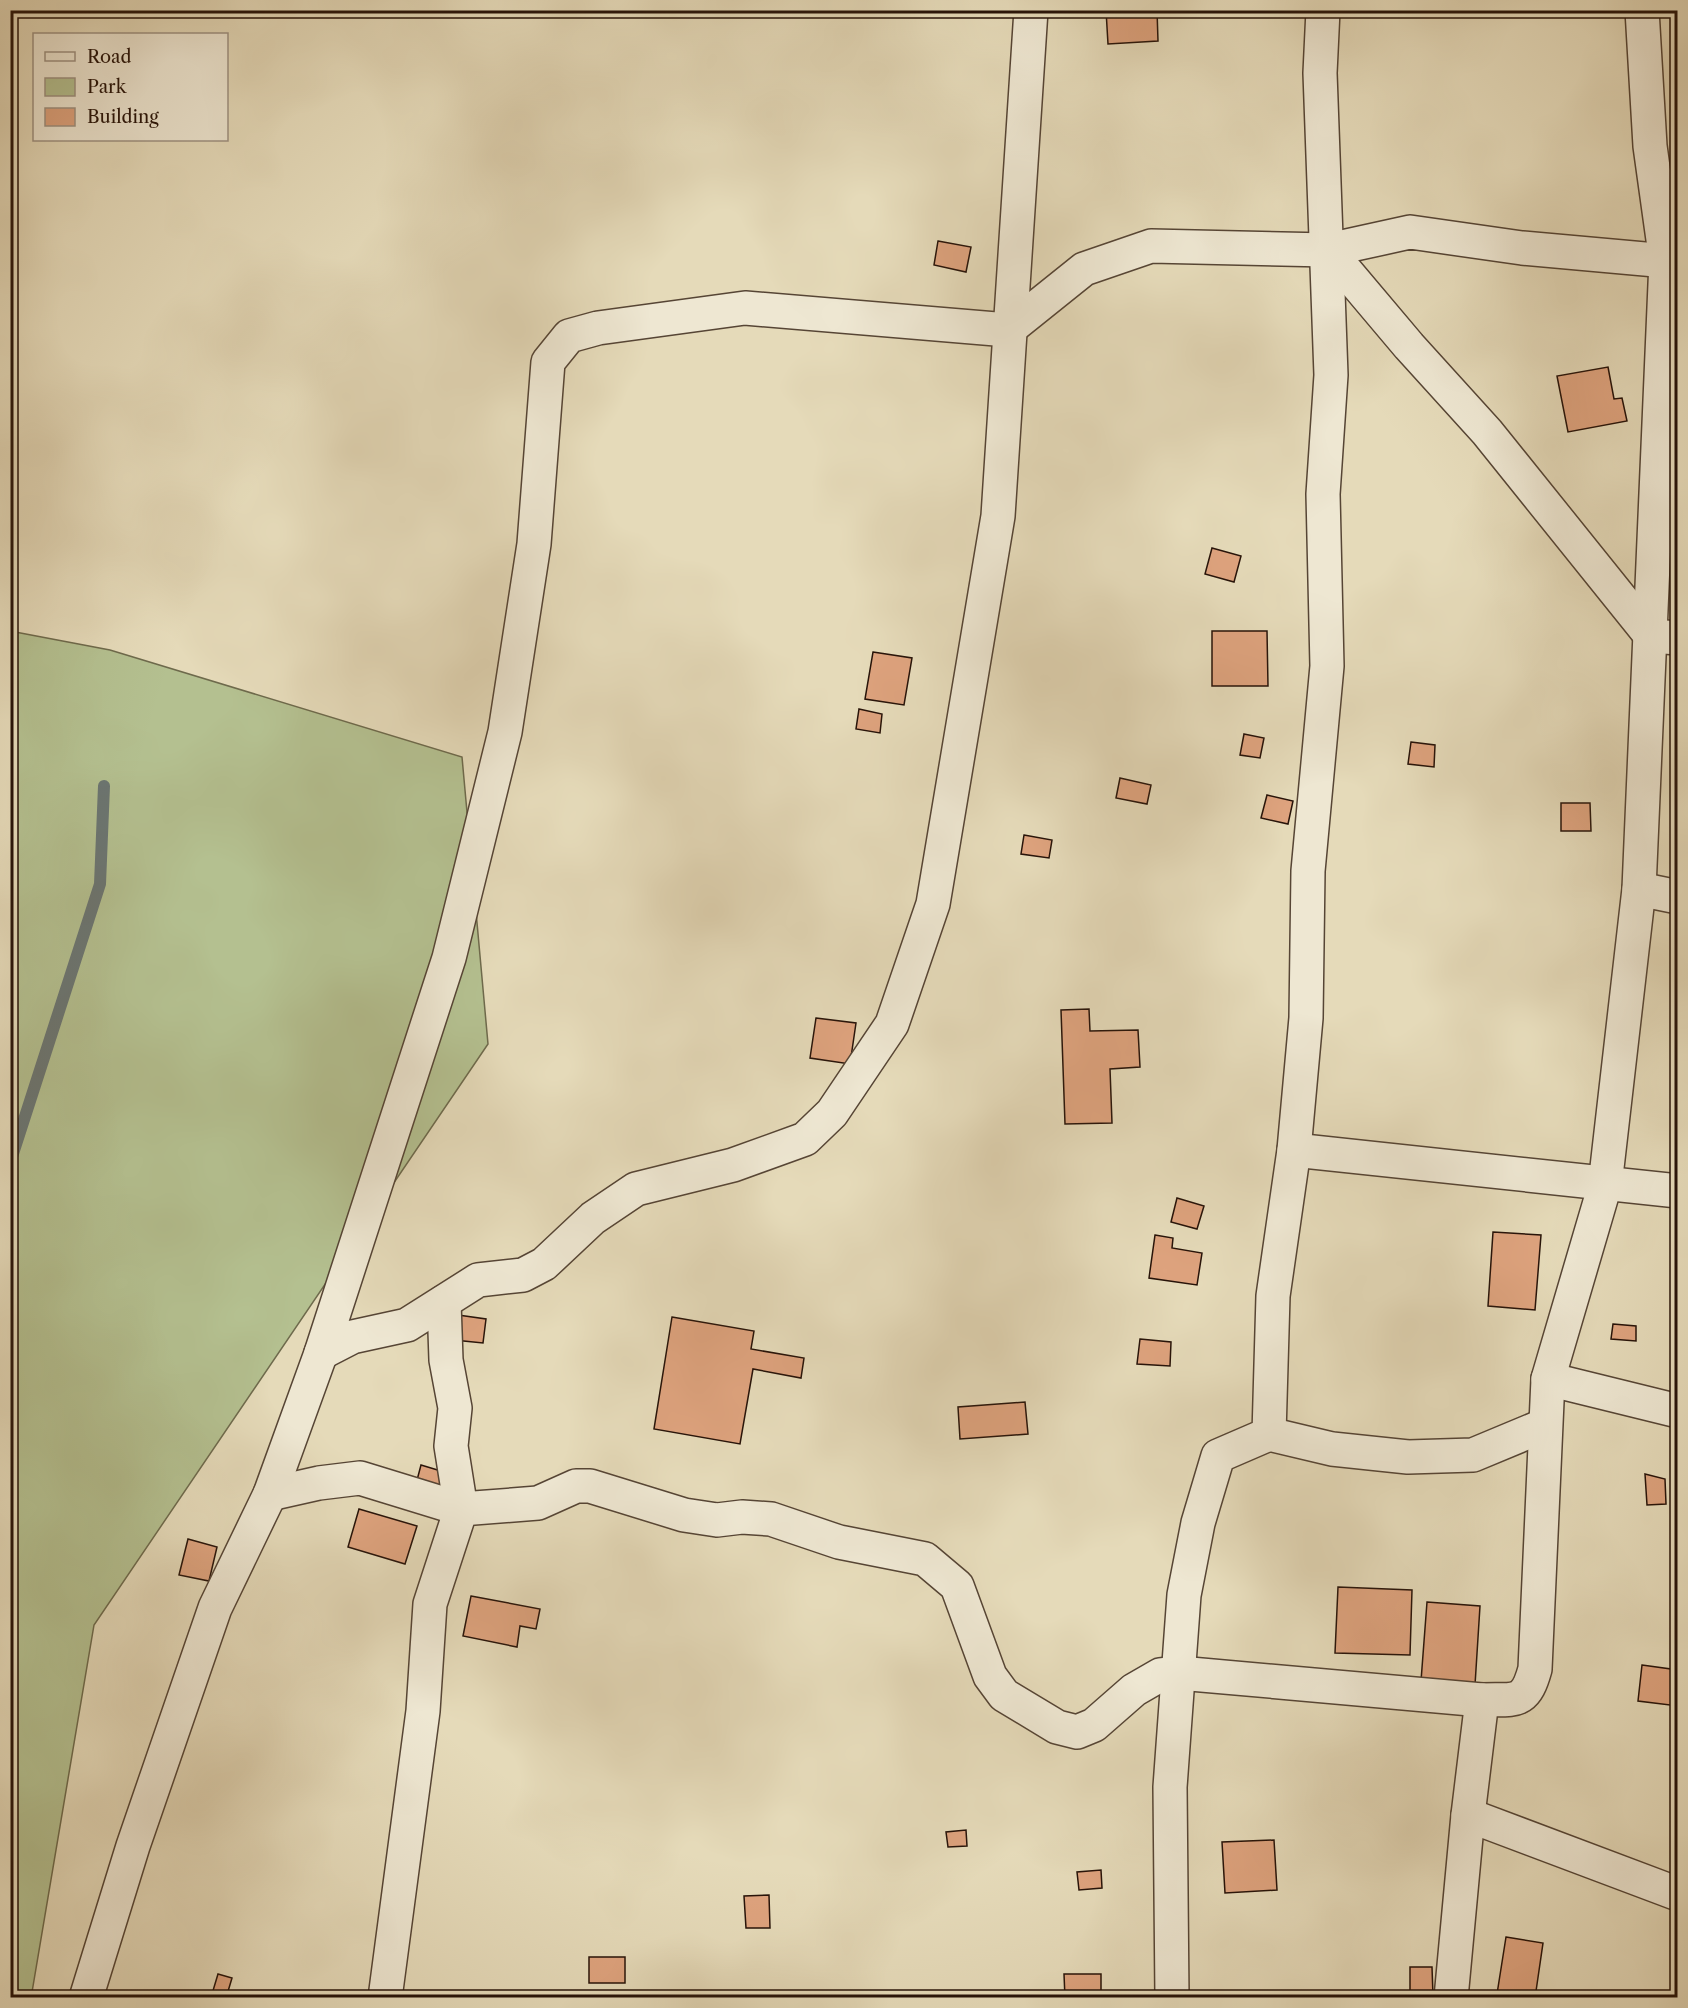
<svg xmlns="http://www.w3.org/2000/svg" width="1688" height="2008" viewBox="0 0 1688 2008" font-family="'Libre Caslon Text',serif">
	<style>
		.green { fill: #b4c090; stroke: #6e6a4c; stroke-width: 1.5 }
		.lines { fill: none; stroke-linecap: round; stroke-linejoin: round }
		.stream { stroke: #6b7673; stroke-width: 12 }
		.building { fill: #dea37e; stroke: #271309; stroke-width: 1.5 }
		.street-casing { stroke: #564535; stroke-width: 36 }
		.street { stroke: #eee7d2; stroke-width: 33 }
	</style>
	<rect width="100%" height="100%" fill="#e5dab9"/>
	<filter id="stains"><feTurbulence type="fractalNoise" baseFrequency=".00333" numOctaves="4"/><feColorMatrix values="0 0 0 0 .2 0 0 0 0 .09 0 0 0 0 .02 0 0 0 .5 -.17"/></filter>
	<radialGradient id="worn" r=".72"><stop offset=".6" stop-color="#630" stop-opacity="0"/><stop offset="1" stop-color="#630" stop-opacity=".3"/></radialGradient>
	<polygon class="green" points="10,631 110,650 462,757 488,1044 94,1625 31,1998 10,1997"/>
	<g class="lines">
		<polyline class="stream" points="10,1163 100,884 104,786"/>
	</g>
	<g class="building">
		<polygon points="1106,10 1157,10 1158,41 1108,44"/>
		<polygon points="938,241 971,247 966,272 934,265"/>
		<polygon points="1608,367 1614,399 1622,398 1627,421 1568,432 1557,376"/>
		<polygon points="1212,548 1241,556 1234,582 1205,574"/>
		<polygon points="1212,631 1267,631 1268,686 1212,686"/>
		<polygon points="873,652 912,658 904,705 865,699"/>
		<polygon points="859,709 882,714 880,733 856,729"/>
		<polygon points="1244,734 1264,738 1260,758 1240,755"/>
		<polygon points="1411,742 1435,745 1434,767 1408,764"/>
		<polygon points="1120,778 1151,785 1147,804 1116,798"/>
		<polygon points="1267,795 1293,801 1288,824 1261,818"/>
		<polygon points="1561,803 1590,803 1591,831 1561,831"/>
		<polygon points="1024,835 1052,840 1049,858 1021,854"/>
		<polygon points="1089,1009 1090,1031 1138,1030 1140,1067 1110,1069 1112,1123 1065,1124 1061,1010"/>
		<polygon points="816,1018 856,1023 850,1064 810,1058"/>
		<polygon points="1177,1198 1204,1206 1197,1229 1171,1222"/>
		<polygon points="1493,1232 1541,1235 1535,1310 1488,1306"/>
		<polygon points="1155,1235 1173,1238 1172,1248 1202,1253 1197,1285 1149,1278"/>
		<polygon points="458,1315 486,1319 483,1343 454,1340"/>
		<polygon points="672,1317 754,1331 751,1349 804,1358 801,1378 753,1369 740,1444 654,1429"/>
		<polygon points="1613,1324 1636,1326 1636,1341 1611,1339"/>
		<polygon points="1140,1339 1171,1342 1170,1366 1137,1364"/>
		<polygon points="1025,1402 1028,1434 960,1439 958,1407"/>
		<polygon points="421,1465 451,1474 446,1493 416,1484"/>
		<polygon points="1645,1474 1665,1479 1666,1504 1647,1505"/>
		<polygon points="359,1509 417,1526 405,1564 348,1547"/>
		<polygon points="188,1539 217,1547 209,1581 179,1575"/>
		<polygon points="1338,1587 1412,1590 1410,1655 1335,1653"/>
		<polygon points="471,1596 540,1609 536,1629 520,1626 517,1647 463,1636"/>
		<polygon points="1427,1602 1480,1606 1475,1685 1421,1681"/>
		<polygon points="1642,1665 1678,1670 1678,1706 1638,1701"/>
		<polygon points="966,1830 967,1846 948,1847 946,1832"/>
		<polygon points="1274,1840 1277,1890 1225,1893 1222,1842"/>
		<polygon points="1101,1870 1102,1888 1079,1890 1077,1872"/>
		<polygon points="769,1895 770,1928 746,1928 744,1896"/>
		<polygon points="1506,1937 1543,1943 1535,1998 1497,1994"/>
		<rect x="589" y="1957" width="36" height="26"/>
		<polygon points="1410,1967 1432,1967 1433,1996 1410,1996"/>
		<polygon points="218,1974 232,1978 226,1998 212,1994"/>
		<polygon points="1064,1974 1101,1974 1101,1998 1065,1998"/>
		<rect x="950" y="1996" width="24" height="2"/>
	</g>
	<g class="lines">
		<g class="street-casing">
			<g id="street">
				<polyline points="1328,250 1409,346 1487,432 1651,636 1678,638"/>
				<polyline points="1639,889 1678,897"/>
				<polyline points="1294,1150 1678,1191"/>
				<polyline points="321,1353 352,1337 407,1325 478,1280 523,1275 544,1264 593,1218 636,1189 733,1165 805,1139 832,1113 892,1024 933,904 998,516 1031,10"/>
				<polyline points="1548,1379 1678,1411"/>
				<polyline points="1269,1434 1332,1449 1408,1457 1473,1455 1545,1425"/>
				<path d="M270,1494L319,1483L360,1478L461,1509L538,1503L576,1486H590L684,1515L717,1520L742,1517L771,1519L839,1542L925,1559L957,1586L990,1676L1004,1695L1057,1727L1077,1732L1094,1725L1134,1690L1160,1675L1179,1673L1482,1700C1516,1699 1525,1705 1535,1669L1548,1379L1605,1185L1639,889L1666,261L1650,146L1642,10"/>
				<polyline points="1468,1815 1678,1894"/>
				<polyline points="86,1998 133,1846 215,1608 270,1494 321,1353 449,958 505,732 534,544 548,362 569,336 598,328 745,308 1008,330 1084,269 1151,246 1328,250 1410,232 1522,248 1678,262"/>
				<polyline points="385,1998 423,1711 430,1604 461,1509 451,1446 455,1408 446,1360 444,1302"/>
				<polyline points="1172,1998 1170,1787 1184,1595 1198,1523 1218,1456 1269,1434 1273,1296 1294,1150 1306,1018 1308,871 1327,666 1323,494 1331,375 1320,73 1323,10"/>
				<polyline points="1451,1998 1468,1815 1482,1700"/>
			</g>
		</g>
		<use href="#street" class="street"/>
	</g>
	<rect width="1688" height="2008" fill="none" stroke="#e5dab9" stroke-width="36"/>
	<rect x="12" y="12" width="1664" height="1984" fill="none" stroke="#271309" stroke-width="3"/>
	<rect x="18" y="18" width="1652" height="1972" fill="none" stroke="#271309" stroke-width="1.5"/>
	<rect x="33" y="33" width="195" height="108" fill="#eee7d2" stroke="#9e9282" stroke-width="1.5"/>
	<rect x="45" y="52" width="30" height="9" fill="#eee7d2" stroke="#9e9282" stroke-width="1.5"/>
	<text x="87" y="63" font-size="18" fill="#271309">Road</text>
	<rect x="45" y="78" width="30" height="18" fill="#b4c090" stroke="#9e9282" stroke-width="1.5"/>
	<text x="87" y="93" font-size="18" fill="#271309">Park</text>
	<rect x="45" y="108" width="30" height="18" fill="#dea37e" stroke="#9e9282" stroke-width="1.5"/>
	<text x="87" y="123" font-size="18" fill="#271309">Building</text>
	<rect width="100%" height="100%" filter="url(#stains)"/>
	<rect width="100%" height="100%" fill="url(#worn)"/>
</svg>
